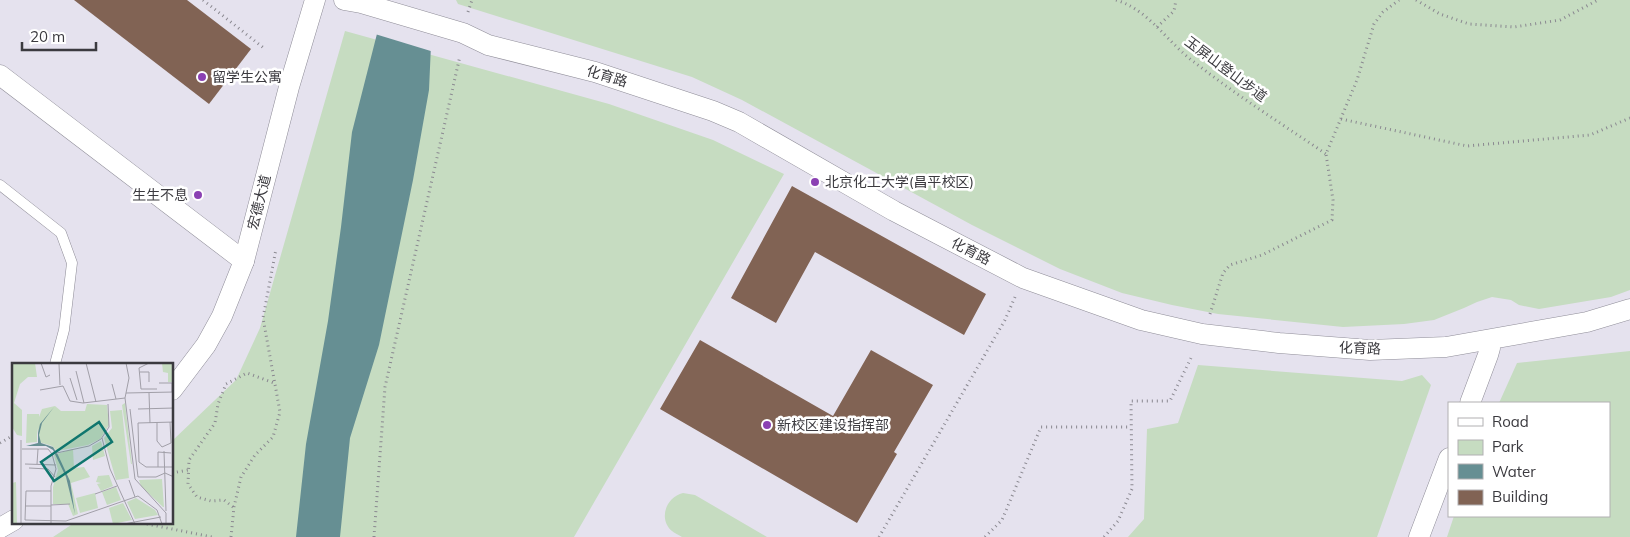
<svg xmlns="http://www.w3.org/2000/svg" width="1630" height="537" viewBox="0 0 1630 537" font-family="Mulish,'Noto Sans SC',sans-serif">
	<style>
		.green { fill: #c6dcc1 }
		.water { fill: #668f93 }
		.pier { fill: #e5e2ee }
		.building { fill: #816354 }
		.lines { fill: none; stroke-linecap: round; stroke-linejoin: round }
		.service-casing { stroke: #8f8d98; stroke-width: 11 }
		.minor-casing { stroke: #8f8d98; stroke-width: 21 }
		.path { stroke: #8a8890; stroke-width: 3; stroke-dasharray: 1 4; stroke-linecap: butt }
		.service { stroke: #fff; stroke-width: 10 }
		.minor { stroke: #fff; stroke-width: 20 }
		.poi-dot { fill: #8b41b3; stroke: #fff; stroke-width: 2 }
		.labels { text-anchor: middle; stroke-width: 5; stroke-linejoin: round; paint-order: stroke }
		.street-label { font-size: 14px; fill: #3b3a3f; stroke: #fff }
		.poi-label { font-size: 14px; fill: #3b3a3f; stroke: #fff; text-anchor: start }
		.inset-road { fill: none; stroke: #a19fa8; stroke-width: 1 }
		.view { fill: #0f766e; fill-opacity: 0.15; stroke: #0f766e; stroke-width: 2.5 }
		.inset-edge { fill: none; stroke: #3b3a3f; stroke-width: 2.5 }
	</style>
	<rect width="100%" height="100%" fill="#e5e2ee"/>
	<g class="green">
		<polygon points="456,0 1630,0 1630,290 1611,297 1539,309 1519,305 1511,300 1492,297 1477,302 1464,308 1434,320 1404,324 1343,327 1218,314 1172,305 1122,293 1060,269 972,225 742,100 692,77 458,4"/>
		<polygon points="345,31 609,104 713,140 784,174 574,537 53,537 74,523 172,523 173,440 236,380 260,328"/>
		<polygon points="1630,351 1630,537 1447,537 1454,516 1609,516 1609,403 1499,403 1517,363"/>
		<polygon points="1198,365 1402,381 1422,375 1431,385 1377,537 1128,537 1144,519 1147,429 1178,423"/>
		<path d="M683,493L695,495L767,537H682C679,535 674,533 672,531C658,519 666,497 683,493Z"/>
	</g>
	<polygon class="water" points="433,0 429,90 413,180 379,345 350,438 340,537 296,537 306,444 328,321 341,227 352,132 381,18"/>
	<polygon class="pier" points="381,0 436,0 434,52 375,34"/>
	<g class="building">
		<polygon points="74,0 187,0 251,49 209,104"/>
		<polygon points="792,186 986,294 964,335 815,252 776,323 731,298"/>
		<polygon points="700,340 833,416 871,350 933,385 894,452 897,454 857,523 660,409"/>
	</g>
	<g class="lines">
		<g class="service-casing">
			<polyline id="service" points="0,185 61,233 72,263 64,330 55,364"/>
		</g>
		<g class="minor-casing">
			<g id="minor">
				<polyline points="344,0 361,3 463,33 488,45 595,72 713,111 739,122 894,211 1023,278 1141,320 1202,334 1279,343 1370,350 1446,347 1587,322 1630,309"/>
				<polyline points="0,75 244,261"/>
				<polyline points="172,390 206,345 222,316 244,261 289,87 315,0"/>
				<polyline points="1470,403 1488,355 1490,348 1489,340"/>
				<polyline points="0,528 14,520"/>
				<polyline points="1419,537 1449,458"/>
			</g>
		</g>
		<g class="path">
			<polyline points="203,0 265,49"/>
			<path d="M1116,0C1149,10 1167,42 1194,62C1236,95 1282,124 1326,154"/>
			<polyline points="1416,0 1440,14 1469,24 1514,27 1560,20 1598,0"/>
			<polyline points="468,12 472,0"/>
			<polyline points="1157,27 1174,11 1176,0"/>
			<polyline points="1341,119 1467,146 1590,135 1630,118"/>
			<polyline points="1210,314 1223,273 1230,265 1262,255 1332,220 1333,200 1326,154 1357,80 1374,24 1383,12 1399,0"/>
			<polyline points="0,443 14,435"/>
			<polyline points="172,473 188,470"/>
			<polyline points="233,507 224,500 211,501 197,497 188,484 189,460 215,423 218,404 226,384 247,373 274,383"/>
			<polyline points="142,523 212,537"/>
			<polyline points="231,537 234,507 241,477 255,455 273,437 280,412 263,318 276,249"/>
			<polyline points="374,537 385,387 460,56"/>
			<polyline points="879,537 1005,320 1015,297"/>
			<polyline points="985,537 1002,520 1041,427 1131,427"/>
			<polyline points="1104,537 1118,521 1132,489 1131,401 1170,401 1192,356"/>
		</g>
		<use href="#service" class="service"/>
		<use href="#minor" class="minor"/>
	</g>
	<g class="poi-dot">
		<circle cx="202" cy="77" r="5"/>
		<circle cx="815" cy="182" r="5"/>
		<circle cx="198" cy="195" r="5"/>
		<circle cx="767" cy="425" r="5"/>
	</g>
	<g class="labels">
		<g class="street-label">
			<text transform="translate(1226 69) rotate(37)" y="5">玉屏山登山步道</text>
			<text transform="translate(607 76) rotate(17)" y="5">化育路</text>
			<text transform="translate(259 202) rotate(-76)" y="5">宏德大道</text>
			<text transform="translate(971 251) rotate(27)" y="5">化育路</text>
			<text transform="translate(1360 348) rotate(2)" y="5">化育路</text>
		</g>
		<g class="poi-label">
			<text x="212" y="82">留学生公寓</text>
			<text x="825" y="187">北京化工大学(昌平校区)</text>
			<text x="188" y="200" text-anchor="end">生生不息</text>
			<text x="777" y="430">新校区建设指挥部</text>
		</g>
	</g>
	<g transform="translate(12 363)">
		<rect width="161" height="161" fill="#e5e2ee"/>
		<path d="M0,0H23L25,14H16L8,21L2,40L10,47V73L5,72L0,64ZM150,0H161V19H156V10L151,9ZM113,40L120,101H119L110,42ZM75,41L95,42L97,62L88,76L76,82L45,88L40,83L27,79L25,65V79L14,80L15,51H27V54L30,46L43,43L49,48H73ZM110,47L117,115L104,117L92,75L100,65L98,48ZM89,78L93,93L81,97L80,83ZM61,86L62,105L72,104L78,114L59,120L66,151L61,153L56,141H41V124L46,107L42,92ZM97,112L101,123L89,128L85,121L89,120L84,119L86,113ZM150,116L152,144H151L129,123L127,117ZM4,119L5,161H0V120ZM104,124L109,137L95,142L90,129ZM83,130L86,145L68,150L64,135ZM124,135L143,147L146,152L123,156L115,139ZM111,140L120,157L101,161L97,145Z" fill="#c6dcc1"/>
		<path d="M42,44L30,60L27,72L29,80L41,84L46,92L58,118L63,151L54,114L41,87L34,83H14L26,80V70L28,61Z" fill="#668f93"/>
		<path class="inset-road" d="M29,0L34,14L38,12M74,0L84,39M114,0L117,15L113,35L123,116L154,150V161M137,0L127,5L129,26H145M47,1L48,22M64,8L72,40M128,9H137V19M58,15L65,37M147,20H160V29M100,21L104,36M28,27L51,23L58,38L71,40L113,35M114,30L162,29M137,30L138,60M118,46L126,114H144L153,110L162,114M126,46L162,45M145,59V78L150,84L159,80L158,59M162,59L126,60L127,99L134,104H162M90,75L98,106L123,161M9,77V161M10,86H36L40,91L44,106L39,123V161M152,88L154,148M40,91L77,83L89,76L97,64L96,41M13,101L44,102M25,101L26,86M146,104V89L159,90M17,105L36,106L43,114M117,117L123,134M39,128H14L13,157L54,158L126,133L145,147L150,161M83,131L105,123M39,142L58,141M13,143H39M112,161L149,154"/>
		<path class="view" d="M87,59L100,79L42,118L29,99Z"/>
		<rect width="161" height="161" class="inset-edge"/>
	</g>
	<rect x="1448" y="402" width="162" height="115" fill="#ffffff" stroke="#b1b0b2"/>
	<rect x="1458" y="418" width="25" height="8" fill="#ffffff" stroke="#b1b0b2"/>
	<text x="1492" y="427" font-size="15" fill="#3b3a3f">Road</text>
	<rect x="1458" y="440" width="25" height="15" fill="#c6dcc1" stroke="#b1b0b2"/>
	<text x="1492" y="452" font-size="15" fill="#3b3a3f">Park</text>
	<rect x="1458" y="464" width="25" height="15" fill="#668f93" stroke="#b1b0b2"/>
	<text x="1492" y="477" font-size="15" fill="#3b3a3f">Water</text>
	<rect x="1458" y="490" width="25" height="15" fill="#816354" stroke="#b1b0b2"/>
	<text x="1492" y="502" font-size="15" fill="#3b3a3f">Building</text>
	<path d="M22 42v8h74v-8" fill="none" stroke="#3b3a3f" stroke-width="2.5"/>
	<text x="30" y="42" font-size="15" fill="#3b3a3f" stroke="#ffffff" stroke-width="4" paint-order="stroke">20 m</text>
</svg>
